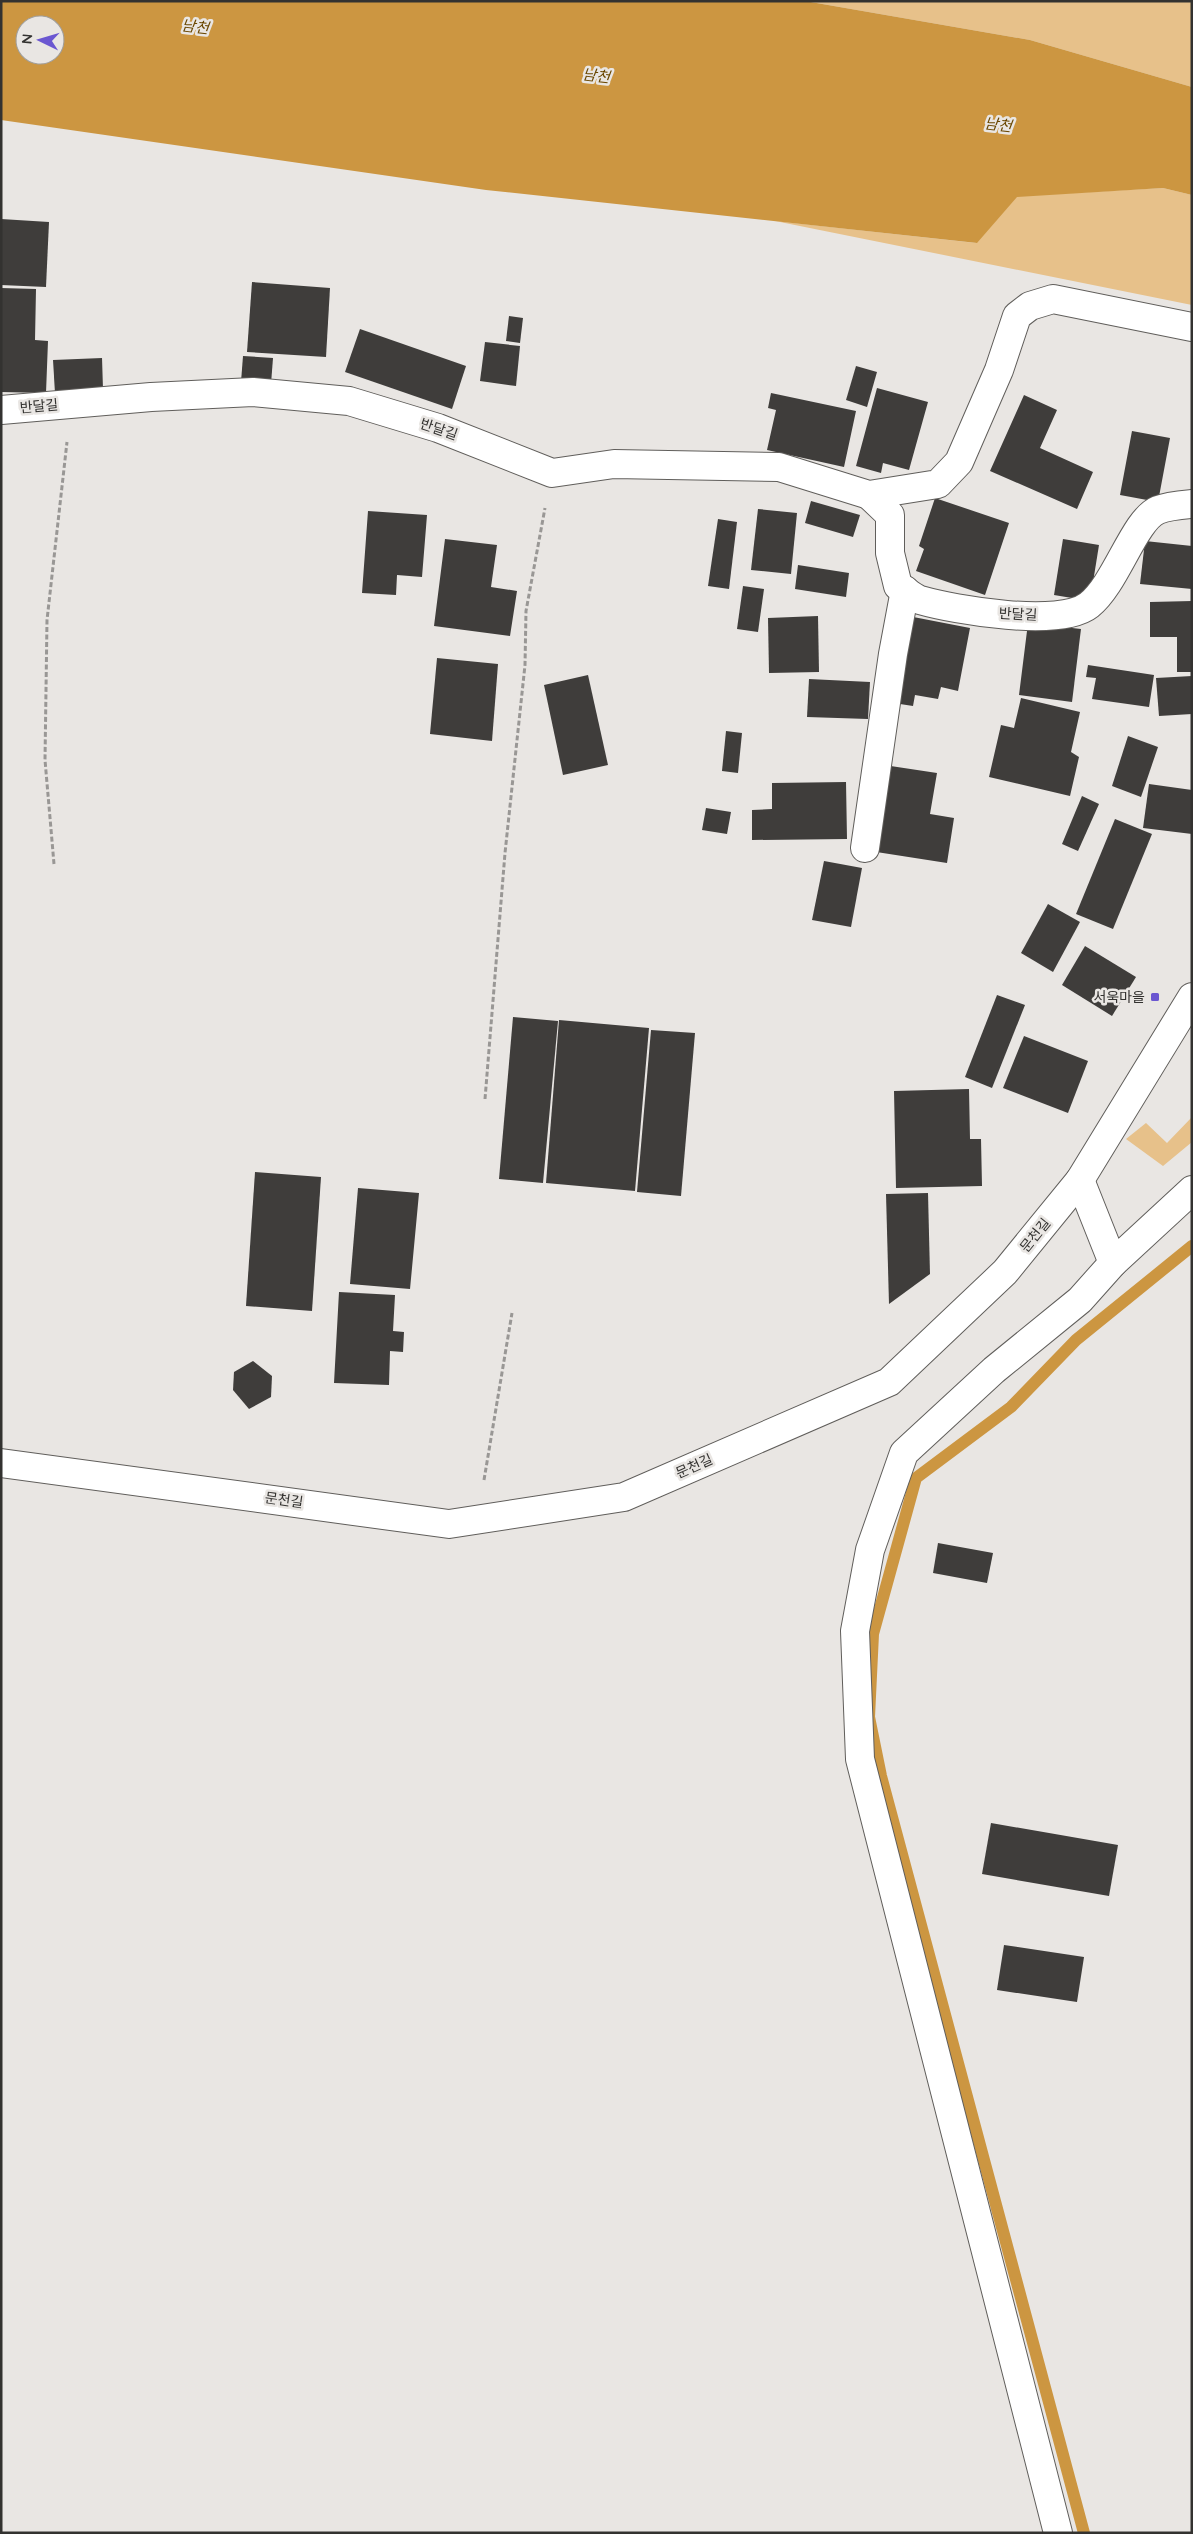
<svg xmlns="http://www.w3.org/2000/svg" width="1193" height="2534" viewBox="0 0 1193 2534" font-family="Quicksand,'Noto Sans KR',sans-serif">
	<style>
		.green { fill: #e7c18a }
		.water { fill: #cc9641; fill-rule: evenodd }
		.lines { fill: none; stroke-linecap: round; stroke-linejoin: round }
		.stream { stroke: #cc9641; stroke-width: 12 }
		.building { fill: #3f3d3b }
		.minor-casing { stroke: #605e5b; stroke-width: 30 }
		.path { stroke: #999795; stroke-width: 3; stroke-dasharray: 5 2.5; stroke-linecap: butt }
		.minor { stroke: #fff; stroke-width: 28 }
		.poi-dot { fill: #6b57d1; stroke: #e9e6e3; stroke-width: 2 }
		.labels { text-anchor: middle; stroke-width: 5; stroke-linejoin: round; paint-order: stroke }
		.street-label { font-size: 14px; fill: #333230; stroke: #e9e6e3 }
		.poi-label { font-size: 14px; fill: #333230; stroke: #e9e6e3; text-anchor: end }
		.water-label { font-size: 15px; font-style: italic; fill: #6a4700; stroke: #e9e6e3 }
	</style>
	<rect width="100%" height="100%" fill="#e9e6e3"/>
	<g class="green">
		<polygon points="805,1 1192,1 1192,87 1030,40"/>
		<polygon points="1163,188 1192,195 1192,305 775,221 976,243 1017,196"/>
		<polygon points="1192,1117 1192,1142 1163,1166 1126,1139 1146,1123 1167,1143"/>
	</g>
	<path class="water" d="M1,1H805L1030,40L1192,87V195L1163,188L1017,197L977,243L486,190L1,120ZM25,25H55V55H25Z"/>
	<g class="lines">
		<polyline class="stream" points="1084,2533 881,1776 869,1717 873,1634 916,1478 1011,1407 1076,1340 1192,1246"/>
	</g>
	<g class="building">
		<polygon points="1,219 49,222 46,287 1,285"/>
		<polygon points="252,282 330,288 326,357 247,352"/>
		<polygon points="1,288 36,289 35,340 48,341 46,393 1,392"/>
		<polygon points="509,316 523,318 520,343 506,341"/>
		<polygon points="360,329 466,366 452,409 345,372"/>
		<polygon points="485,342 520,346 516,386 480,381"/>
		<polygon points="243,356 273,358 271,384 241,382"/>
		<polygon points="102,358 103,390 55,393 53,360"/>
		<polygon points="856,366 877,372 867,407 846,400"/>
		<polygon points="877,388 928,402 909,470 883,463 881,473 856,466"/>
		<polygon points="771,393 856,411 844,467 767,450 776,410 768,408"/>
		<polygon points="1024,395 1057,410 1040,448 1093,472 1077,509 990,471"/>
		<polygon points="1132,431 1170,438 1158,502 1120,495"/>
		<polygon points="935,498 1009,523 985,595 916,571 924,549 919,546"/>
		<polygon points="811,501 860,515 853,537 805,523"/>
		<polygon points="758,509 797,513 791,574 751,570"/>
		<polygon points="368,511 427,515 422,577 397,575 396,595 362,593"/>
		<polygon points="718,519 737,522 729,589 708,586"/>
		<polygon points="445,539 497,545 491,587 517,591 510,636 434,626"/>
		<polygon points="1063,539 1099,545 1090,601 1054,595"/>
		<polygon points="1145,541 1192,546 1192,589 1140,584"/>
		<polygon points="798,565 849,573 846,597 795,589"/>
		<polygon points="743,586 764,589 758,632 737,629"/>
		<polygon points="1192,601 1192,672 1177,672 1177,637 1150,637 1150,602"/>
		<polygon points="903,615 970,628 958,691 941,687 938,699 915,695 913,706 887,702"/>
		<polygon points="818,616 819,672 769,673 768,618"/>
		<polygon points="1028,623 1081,629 1072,702 1019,695"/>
		<polygon points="437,658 498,664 492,741 430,734"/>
		<polygon points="1088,665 1154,675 1149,707 1092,699 1096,678 1086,677"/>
		<polygon points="588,675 608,765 563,775 544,685"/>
		<polygon points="1192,676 1192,714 1159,716 1156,678"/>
		<polygon points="809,679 870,682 868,719 807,717"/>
		<polygon points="1021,698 1080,712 1071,752 1079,757 1070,796 989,777 1001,725 1014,728"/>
		<polygon points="726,731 742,733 738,773 722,771"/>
		<polygon points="1128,736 1158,747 1141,797 1112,786"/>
		<polygon points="884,765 937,773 930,814 954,818 947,863 870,851"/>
		<polygon points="846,782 847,839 752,840 752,810 772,809 772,783"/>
		<polygon points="1149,784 1192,790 1192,834 1143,828"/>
		<polygon points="1082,796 1099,804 1078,851 1062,844"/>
		<polygon points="706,808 731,812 727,834 702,830"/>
		<polygon points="1115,819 1152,834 1113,929 1076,914"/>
		<polygon points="824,861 862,868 851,927 812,920"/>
		<polygon points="1048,904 1080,922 1053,972 1021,953"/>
		<polygon points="1085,946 1136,977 1112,1016 1062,985"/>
		<polygon points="997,995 1025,1005 992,1088 965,1077"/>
		<polygon points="513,1017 558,1021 543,1183 499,1179"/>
		<polygon points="559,1020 649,1028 635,1191 546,1183"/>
		<polygon points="651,1030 695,1033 681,1196 637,1192"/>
		<polygon points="1024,1036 1088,1061 1068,1113 1003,1088"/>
		<polygon points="969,1089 970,1139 981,1139 982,1186 896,1188 894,1091"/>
		<polygon points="255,1172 321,1177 312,1311 246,1306"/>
		<polygon points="358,1188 419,1193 410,1289 350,1284"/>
		<polygon points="928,1193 930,1274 889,1304 886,1194"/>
		<polygon points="339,1292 395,1295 393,1331 404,1332 403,1352 390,1351 389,1385 334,1383"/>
		<polygon points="253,1361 272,1376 271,1397 249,1409 233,1390 234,1372"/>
		<polygon points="938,1543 993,1553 987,1583 933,1573"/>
		<polygon points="991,1823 1118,1845 1109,1896 982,1874"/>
		<polygon points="1004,1945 1084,1957 1077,2002 997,1990"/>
	</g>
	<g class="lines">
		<g class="minor-casing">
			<g id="minor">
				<polyline points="1,410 151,397 253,392 349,401 438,428 552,473 614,464 779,467 869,495 938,484 959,462 999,370 1017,316 1030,306 1053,299 1192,327"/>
				<path d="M869,495L890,515V553L898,586C905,590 912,597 920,600C955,610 1060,628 1089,605C1116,584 1134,520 1158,510C1168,506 1181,505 1192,504"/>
				<polyline points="865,848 893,654 905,590"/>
				<polyline points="1080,1180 1113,1263 1192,1190"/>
				<polyline points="1,1463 449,1524 624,1497 889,1382 1005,1272 1080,1180 1192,997"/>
				<polyline points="1058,2533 860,1759 855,1631 870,1550 904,1453 994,1370 1080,1300 1113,1263"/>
			</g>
		</g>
		<g class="path">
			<polyline points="54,864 45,760 47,620 67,442"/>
			<polyline points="485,1099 505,853 525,665 526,611 545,508"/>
			<polyline points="484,1480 512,1313"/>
		</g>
		<use href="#minor" class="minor"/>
	</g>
	<rect class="poi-dot" x="1150" y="992" width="10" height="10" rx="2.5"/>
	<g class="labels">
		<g class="street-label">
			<text transform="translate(39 406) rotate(-5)" y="5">반달길</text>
			<text transform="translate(439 429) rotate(19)" y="5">반달길</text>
			<text transform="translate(1018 614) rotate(3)" y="5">반달길</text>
			<text transform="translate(1035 1235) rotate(-51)" y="5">문천길</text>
			<text transform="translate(694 1466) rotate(-24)" y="5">문천길</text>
			<text transform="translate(284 1500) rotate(8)" y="5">문천길</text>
		</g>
		<g class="poi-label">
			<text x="1145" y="1002">서욱마을</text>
		</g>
		<g class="water-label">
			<text transform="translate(195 27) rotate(7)" y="5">남천</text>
			<text transform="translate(596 76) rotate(7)" y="5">남천</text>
			<text transform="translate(998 125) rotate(7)" y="5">남천</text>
		</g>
	</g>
	<rect width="1193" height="2534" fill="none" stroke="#333230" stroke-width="5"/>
	<g transform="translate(40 40) rotate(275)"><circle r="24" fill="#e9e6e3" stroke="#a09e9b"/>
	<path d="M0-4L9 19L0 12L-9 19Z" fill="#6b57d1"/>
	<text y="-8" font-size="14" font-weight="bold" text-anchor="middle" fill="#333230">N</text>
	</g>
</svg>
